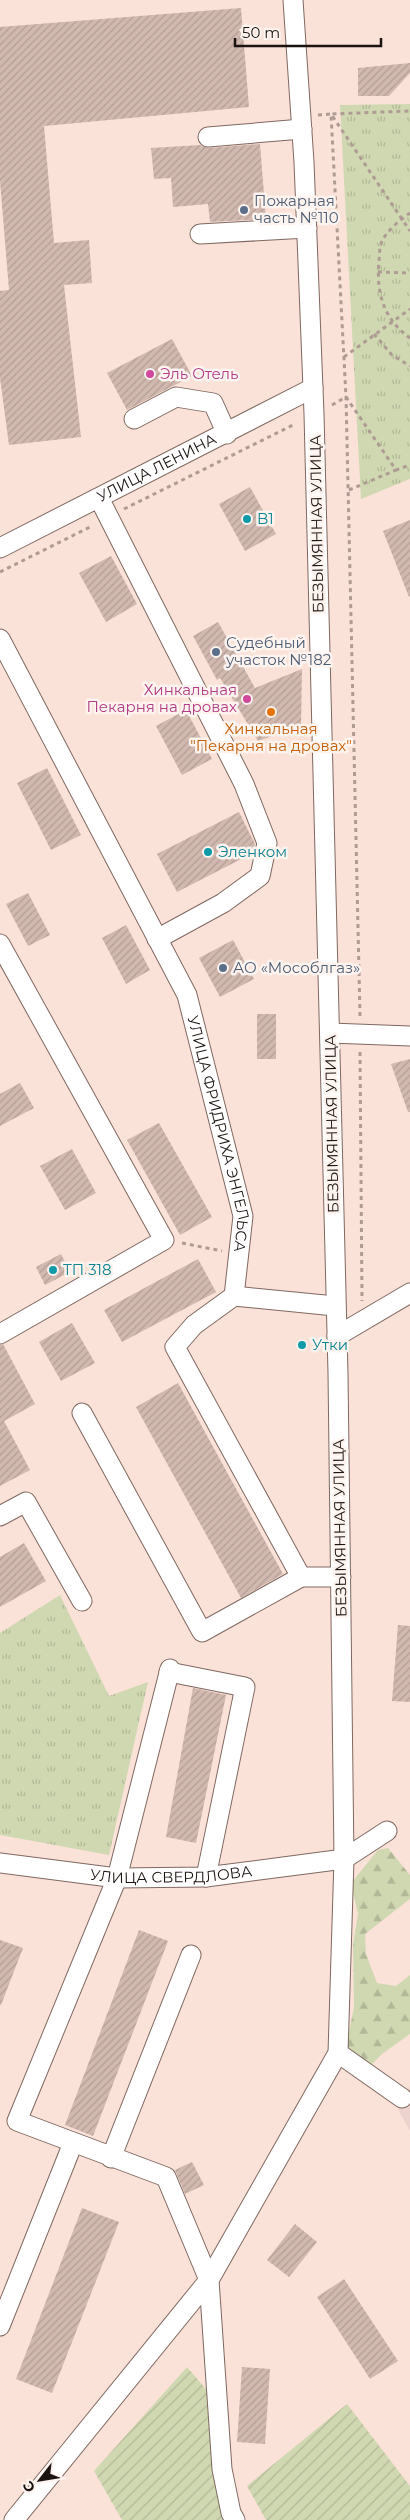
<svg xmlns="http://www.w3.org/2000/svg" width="410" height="2520" viewBox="0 0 410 2520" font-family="Montserrat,sans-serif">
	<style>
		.medical { fill: #edd3ce }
		.forest { fill: url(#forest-firs) }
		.park { fill: url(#park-tufts) }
		.garden { fill: url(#garden-furrows) }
		.building { fill: url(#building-hatch) }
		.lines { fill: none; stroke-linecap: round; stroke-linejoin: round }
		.minor-casing { stroke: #7e6860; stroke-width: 21 }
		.path { stroke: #ae9b93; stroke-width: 3; stroke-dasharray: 4 4; stroke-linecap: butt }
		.minor { stroke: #fff; stroke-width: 19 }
		.service-dot { fill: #5c6f8a; stroke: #fdf3ef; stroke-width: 2 }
		.hotel-dot { fill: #d1479c; stroke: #fdf3ef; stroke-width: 2 }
		.culture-dot { fill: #0f9aa8; stroke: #fdf3ef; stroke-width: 2 }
		.food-dot { fill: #e8710a; stroke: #fdf3ef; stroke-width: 2 }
		.labels { text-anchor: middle; stroke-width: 5; stroke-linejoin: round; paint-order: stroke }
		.service-label { font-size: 15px; fill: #4e5e75; stroke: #fdf3ef; text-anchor: start }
		.hotel-label { font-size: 15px; fill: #b23c85; stroke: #fdf3ef; text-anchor: start }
		.street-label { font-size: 15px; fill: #1b1310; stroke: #fdf3ef }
		.culture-label { font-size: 15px; fill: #0d838f; stroke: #fdf3ef; text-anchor: start }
		.food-label { font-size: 15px; fill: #c56008; stroke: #fdf3ef }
	</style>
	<defs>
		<pattern id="forest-firs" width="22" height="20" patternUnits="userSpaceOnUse" patternTransform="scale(1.25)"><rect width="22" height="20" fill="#d0d8b1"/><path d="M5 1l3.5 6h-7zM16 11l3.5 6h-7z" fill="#b2b897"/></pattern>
		<pattern id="park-tufts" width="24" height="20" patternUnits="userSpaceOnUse" patternTransform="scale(1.25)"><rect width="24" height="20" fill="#d0d8b1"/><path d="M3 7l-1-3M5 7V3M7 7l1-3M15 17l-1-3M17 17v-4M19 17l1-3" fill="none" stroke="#b2b897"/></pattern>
		<pattern id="garden-furrows" width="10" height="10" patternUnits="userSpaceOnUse" patternTransform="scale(1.25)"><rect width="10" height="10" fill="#d0d8b1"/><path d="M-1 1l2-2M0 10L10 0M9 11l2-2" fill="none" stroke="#b2b897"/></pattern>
		<pattern id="building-hatch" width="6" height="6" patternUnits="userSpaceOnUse" patternTransform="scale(1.25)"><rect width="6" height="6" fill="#d1b9af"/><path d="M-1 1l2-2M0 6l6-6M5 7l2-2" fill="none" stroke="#b39e96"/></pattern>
	</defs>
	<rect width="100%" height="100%" fill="#fbe2d8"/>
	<polygon class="medical" points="410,2087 410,2131 396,2106"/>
	<polygon class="forest" points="388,1848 410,1875 410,1899 365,1934 366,1954 377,1983 396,1986 410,1975 410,2034 382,2054 368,2068 359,2063 346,2047 354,2007 353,1944 358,1914 351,1883 378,1850"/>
	<g class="park">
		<polygon points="410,104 410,479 361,499 340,105"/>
		<polygon points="60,1595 109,1696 148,1682 109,1855 0,1835 0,1633"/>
	</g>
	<g class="garden">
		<polygon points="187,2367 212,2396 223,2520 122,2520 94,2471"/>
		<polygon points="347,2404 410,2486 410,2520 266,2520 247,2486"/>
	</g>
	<g class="building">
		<polygon points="241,8 249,107 44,126 54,243 89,240 92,283 64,285 81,437 9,445 0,378 0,291 9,290 0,181 0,27"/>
		<polygon points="410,63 410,73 389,96 358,96 358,68"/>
		<polygon points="260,144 266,219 210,222 208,204 173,207 171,178 154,179 151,148 200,145 209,148"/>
		<polygon points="172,339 192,376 127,410 107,373"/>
		<polygon points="250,487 276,534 245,551 219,504"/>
		<polygon points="410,520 410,596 409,597 383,531"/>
		<polygon points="111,556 137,604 106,622 79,573"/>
		<polygon points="218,622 255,688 302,669 301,726 258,741 220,678 217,680 193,636"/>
		<polygon points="186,710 212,759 182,775 156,726"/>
		<polygon points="47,768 81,835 51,850 17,783"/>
		<polygon points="239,812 255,844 253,853 177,892 157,854"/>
		<polygon points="28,893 50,935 28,946 6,904"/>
		<polygon points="126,925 150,970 126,984 102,938"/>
		<polygon points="233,940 254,979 220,997 199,958"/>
		<rect x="257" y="1014" width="19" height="45"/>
		<polygon points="410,1059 410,1112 408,1112 391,1064"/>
		<polygon points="20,1083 34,1108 0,1126 0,1094"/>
		<polygon points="159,1123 212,1217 180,1235 127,1140"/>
		<polygon points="72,1149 96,1193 65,1210 40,1166"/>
		<polygon points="61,1254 70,1272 45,1285 36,1267"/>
		<polygon points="198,1259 216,1292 122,1342 104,1310"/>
		<polygon points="72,1323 95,1363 61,1381 39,1342"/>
		<polygon points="3,1344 35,1404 4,1421 30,1470 0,1486 0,1345"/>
		<polygon points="178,1383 283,1574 241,1598 136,1407"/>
		<polygon points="24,1543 46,1581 0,1607 0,1557"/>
		<polygon points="398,1625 410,1626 410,1702 392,1701"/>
		<polygon points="193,1688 226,1695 196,1843 166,1837"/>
		<polygon points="139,1930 168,1941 93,2136 65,2125"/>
		<polygon points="0,1940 23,1948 1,2005 0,2005"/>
		<polygon points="192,2162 204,2185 185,2194 175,2170"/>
		<polygon points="82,2208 119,2222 52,2393 16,2379"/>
		<polygon points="295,2224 317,2242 289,2277 267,2260"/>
		<polygon points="344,2279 398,2361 370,2379 317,2297"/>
		<polygon points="242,2367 270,2369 265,2444 237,2442"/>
	</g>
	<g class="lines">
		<g class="minor-casing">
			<g id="minor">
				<polyline points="208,137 302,129"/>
				<polyline points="200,234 307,228"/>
				<polyline points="134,419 176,397 213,403 227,434"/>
				<polyline points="99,498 244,784 267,843 260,876 223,903 157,939"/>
				<path id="s1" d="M0,548L313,388"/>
				<path id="s2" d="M0,639L187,995L243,1216L234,1296L194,1325L175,1347L301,1577H341"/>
				<polyline points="0,944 164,1240 0,1334"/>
				<polyline points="330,1033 410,1036"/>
				<polyline points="234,1296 335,1306"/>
				<polyline points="337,1336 410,1293"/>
				<polyline points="82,1413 202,1632 301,1577"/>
				<polyline points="0,1516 26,1502 82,1601"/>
				<polyline points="169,1672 245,1687 206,1877"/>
				<path id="s3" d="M0,1863L117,1878L206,1877L344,1859L387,1831"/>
				<polyline points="338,2053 402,2098"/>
				<polyline points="111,2158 191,1955"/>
				<polyline points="0,2326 73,2143"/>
				<polyline points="14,2520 209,2280 166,2177 17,2121 117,1878 170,1669"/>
				<polyline points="235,2520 231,2513 222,2469 209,2280 338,2053 344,1859 338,1373 314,414 304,162 293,0"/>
			</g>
		</g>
		<g class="path">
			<polyline points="318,115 331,114 410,231"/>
			<path d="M410,213C401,219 384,233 381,244C379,249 380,255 379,260C376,292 383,319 410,338"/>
			<polyline points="378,272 410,273"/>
			<polyline points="374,334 392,355 410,366"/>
			<polyline points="344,357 410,309"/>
			<polyline points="332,405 346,397 396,470 410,465"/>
			<polyline points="349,490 396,470"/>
			<polyline points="124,509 295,424"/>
			<polyline points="0,572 92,526"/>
			<polyline points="360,1016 346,397 331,114 410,111"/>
			<polyline points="360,1052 362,1301"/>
			<polyline points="182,1243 222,1251"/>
		</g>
		<use href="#minor" class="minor"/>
	</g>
	<g class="service-dot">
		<circle cx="244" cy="210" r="5"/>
		<circle cx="216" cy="652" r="5"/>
		<circle cx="223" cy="968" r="5"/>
	</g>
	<g class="hotel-dot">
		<circle cx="150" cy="374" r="5"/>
		<circle cx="247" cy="699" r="5"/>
	</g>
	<g class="culture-dot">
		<circle cx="247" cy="519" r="5"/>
		<circle cx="208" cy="852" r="5"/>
		<circle cx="53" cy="1270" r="5"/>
		<circle cx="302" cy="1345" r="5"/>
	</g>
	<circle class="food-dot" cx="271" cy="712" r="5"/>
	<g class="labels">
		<g class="service-label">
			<text x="254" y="206">Пожарная<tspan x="254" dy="17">часть №110</tspan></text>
			<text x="226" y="648">Судебный<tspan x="226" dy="17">участок №182</tspan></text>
			<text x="233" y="973">АО «Мособлгаз»</text>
		</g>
		<g class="hotel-label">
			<text x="160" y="379">Эль Отель</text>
			<text x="237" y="695" text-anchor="end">Хинкальная<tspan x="237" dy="17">Пекарня на дровах</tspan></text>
		</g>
		<g class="street-label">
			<text dy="5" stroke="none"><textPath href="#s1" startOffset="176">УЛИЦА ЛЕНИНА</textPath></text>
			<text transform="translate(317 524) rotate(-91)" y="5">БЕЗЫМЯННАЯ УЛИЦА</text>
			<text transform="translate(332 1124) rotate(-91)" y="5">БЕЗЫМЯННАЯ УЛИЦА</text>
			<text dy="5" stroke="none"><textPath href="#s2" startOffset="545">УЛИЦА ФРИДРИХА ЭНГЕЛЬСА</textPath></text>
			<text transform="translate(340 1528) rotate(-91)" y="5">БЕЗЫМЯННАЯ УЛИЦА</text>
			<text dy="5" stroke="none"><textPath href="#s3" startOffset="172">УЛИЦА СВЕРДЛОВА</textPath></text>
		</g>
		<g class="culture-label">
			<text x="257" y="524">B1</text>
			<text x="218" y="857">Эленком</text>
			<text x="63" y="1275">ТП 318</text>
			<text x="312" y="1350">Утки</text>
		</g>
		<g class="food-label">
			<text x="271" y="734">Хинкальная<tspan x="271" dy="17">"Пекарня на дровах"</tspan></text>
		</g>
	</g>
	<g transform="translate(40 2480) rotate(239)" stroke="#fdf3ef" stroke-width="4" paint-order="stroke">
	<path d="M0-4L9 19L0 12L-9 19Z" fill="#1b1310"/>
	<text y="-8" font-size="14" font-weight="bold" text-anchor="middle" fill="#1b1310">С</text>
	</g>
	<path d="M235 38v8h146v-8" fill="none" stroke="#1b1310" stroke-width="2.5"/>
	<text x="242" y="38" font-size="15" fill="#1b1310" stroke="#fdf3ef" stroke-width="4" paint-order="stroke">50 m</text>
</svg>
